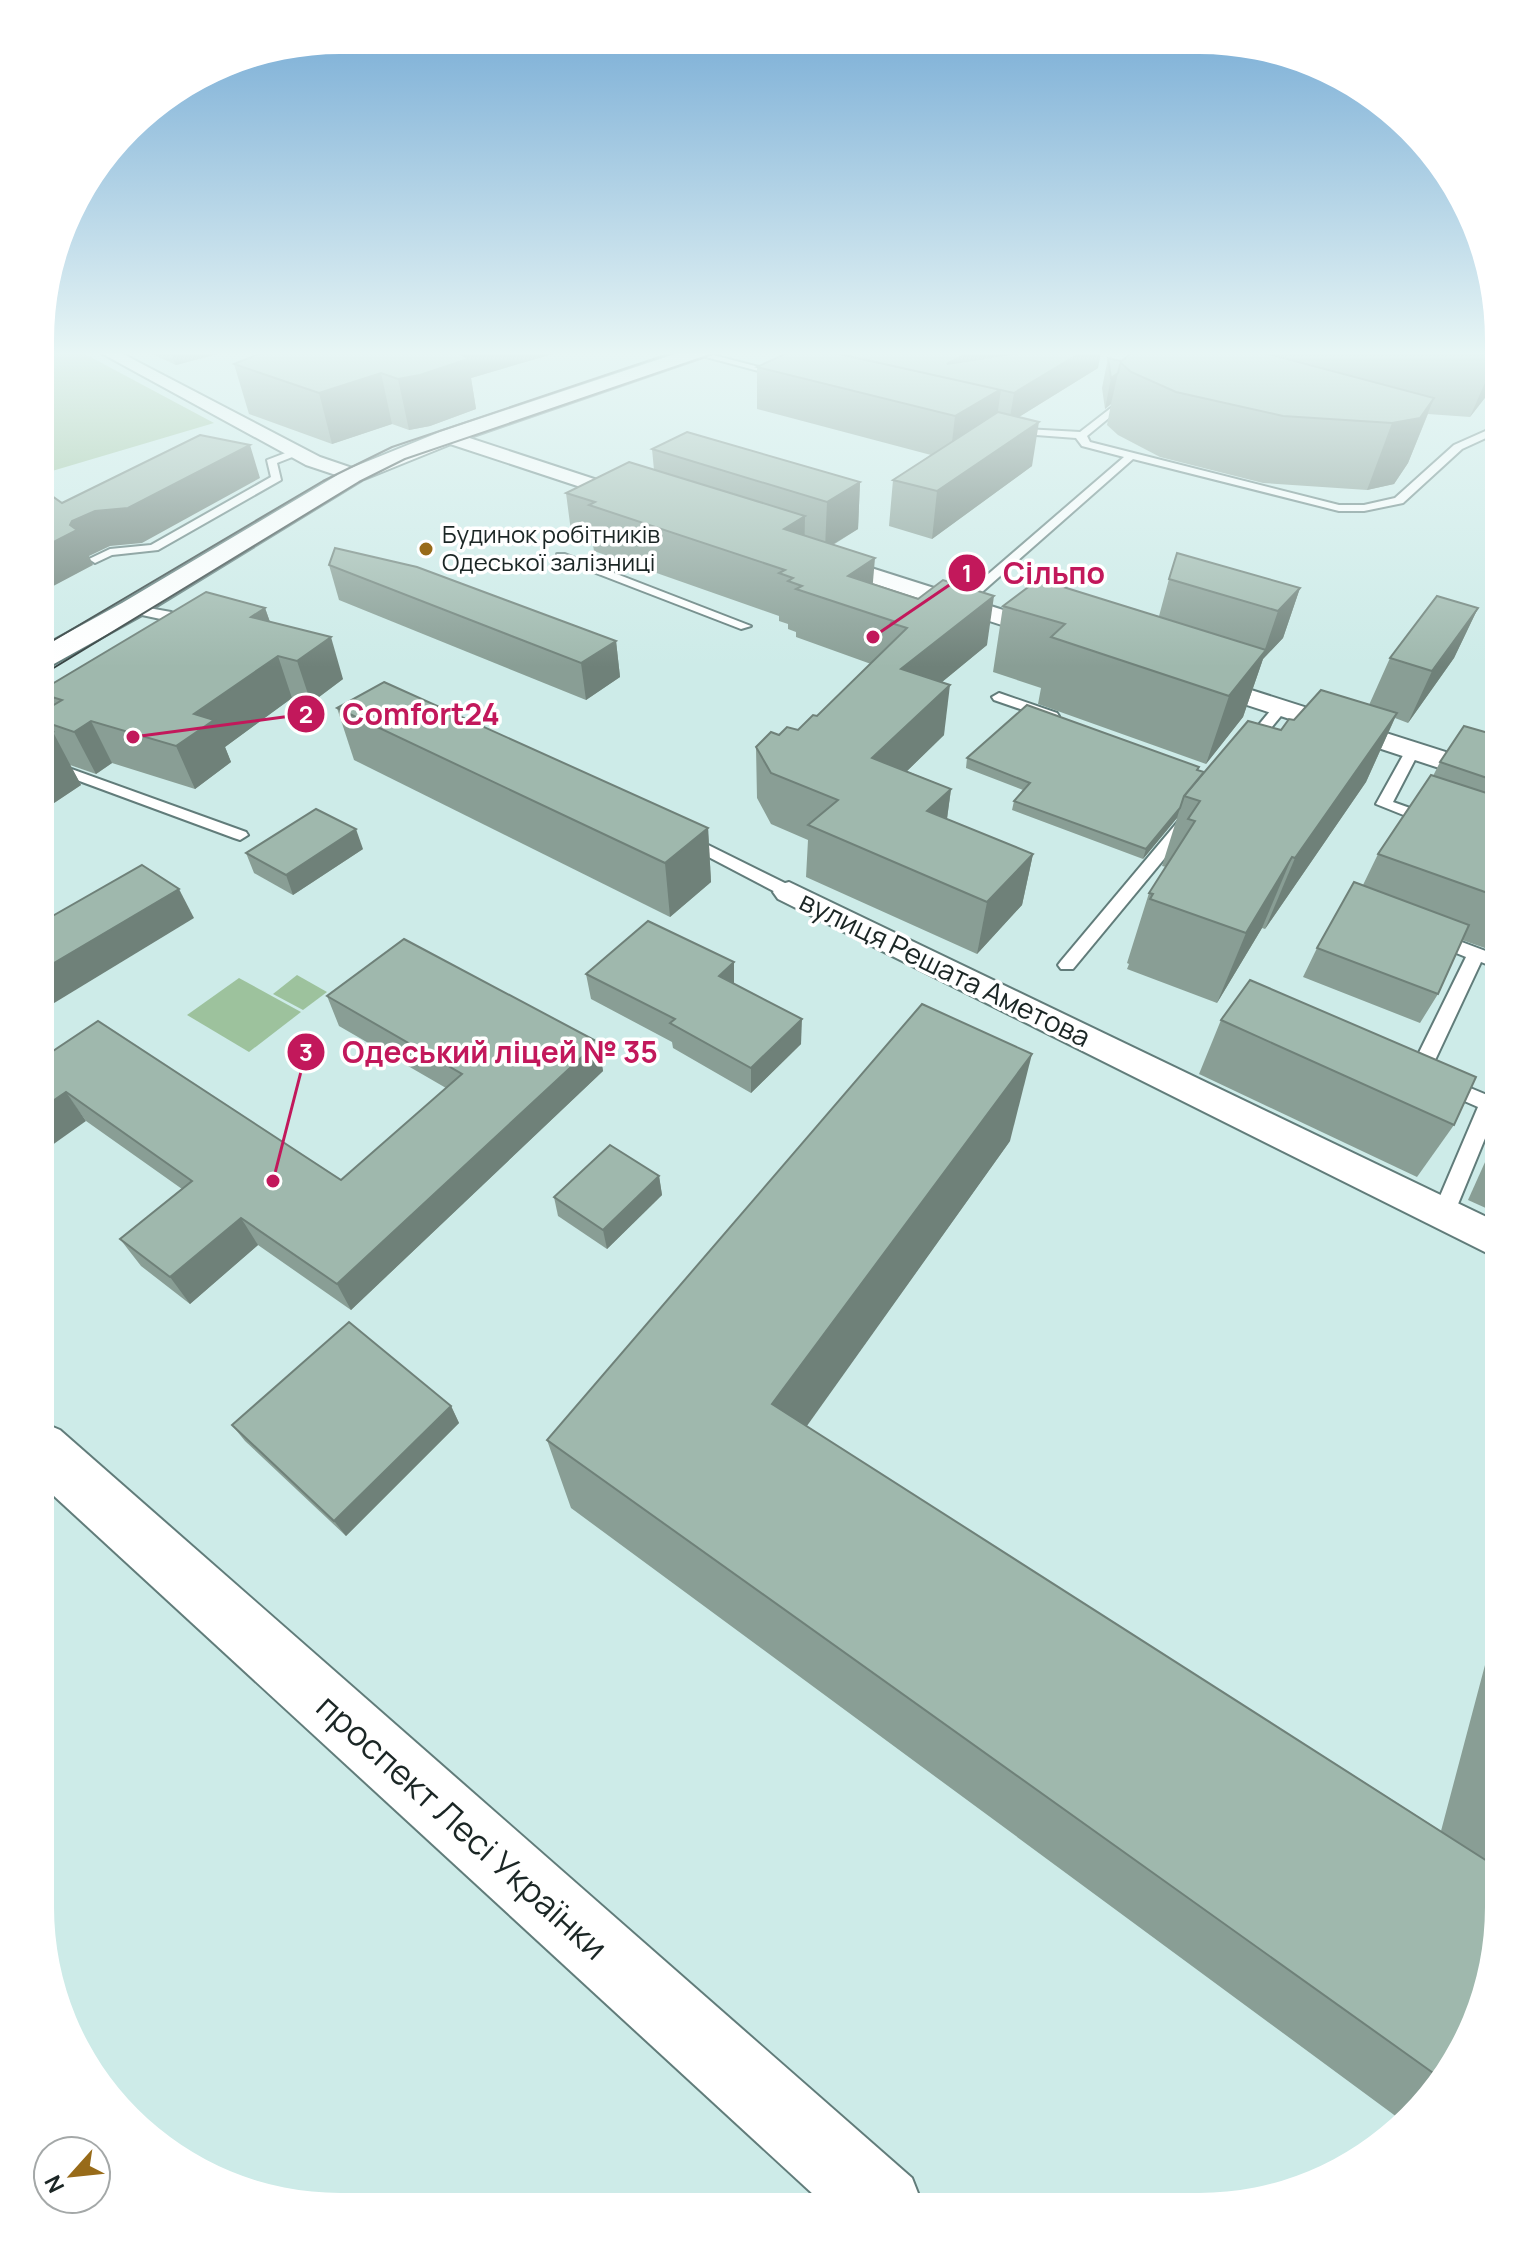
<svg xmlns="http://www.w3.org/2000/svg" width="1539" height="2247" viewBox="0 0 1539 2247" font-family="Manrope,sans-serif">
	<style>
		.green { fill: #9dc29d }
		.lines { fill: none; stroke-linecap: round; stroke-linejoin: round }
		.lane-casing { stroke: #617c7a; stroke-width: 4 }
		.street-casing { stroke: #617c7a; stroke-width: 4 }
		.secondary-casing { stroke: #617c7a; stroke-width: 4 }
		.lane { fill: #fff; fill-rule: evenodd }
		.street { fill: #fff; fill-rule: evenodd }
		.secondary { fill: #fff; fill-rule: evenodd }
		.tram { stroke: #344140; stroke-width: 2 }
		.wall { fill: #899e95 }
		.shaded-wall { fill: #6f8179 }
		.building { fill: #9fb8ad; stroke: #6f8179; stroke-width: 2 }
		.poi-dot { fill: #986b19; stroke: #fff; stroke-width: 3 }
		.labels { text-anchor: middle; stroke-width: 7; stroke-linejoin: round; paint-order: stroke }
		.far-poi-label { font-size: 24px; fill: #1b2625; stroke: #fff; text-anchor: start }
		.street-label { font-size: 28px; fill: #1b2625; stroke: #fff }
		.near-street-label { font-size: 34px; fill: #1b2625; stroke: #fff }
		.leader { fill: none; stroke: #c2185b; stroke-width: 3 }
		.callout-dot { fill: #c2185b; stroke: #fff; stroke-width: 3 }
		.mark-label { font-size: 24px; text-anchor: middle; font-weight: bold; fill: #fff }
		.callout-label { font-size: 30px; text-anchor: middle; font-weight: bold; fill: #c2185b; stroke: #fff; stroke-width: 7; stroke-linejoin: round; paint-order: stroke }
	</style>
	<rect width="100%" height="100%" fill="#cdebe8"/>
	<g class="green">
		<polygon points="43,353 83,353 214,423 42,474"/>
		<polygon points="297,975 327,992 303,1010 273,994"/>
		<polygon points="239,978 301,1012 249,1052 187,1015"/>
	</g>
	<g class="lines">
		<g class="lane-casing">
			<g id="lane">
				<polygon points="691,353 705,353 786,374 781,377"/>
				<polygon points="1129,394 1132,399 1087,436 1090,442 1339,505 1364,505 1395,498 1454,445 1499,425 1499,432 1462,449 1403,503 1364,511 1339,511 1133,459 965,607 957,607 957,601 1124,457 1082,446 1076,438 1011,433 1008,428 1080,432"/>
				<polygon points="296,449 300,450 300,454 277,463 281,480 158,550 112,555 95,563 89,559 110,549 151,545 271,477 267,460"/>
				<polygon points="557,554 565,554 751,626 741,629 557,558"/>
				<polygon points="132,605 171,612 183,620 174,634 164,634 163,631 170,621 128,612 126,609"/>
				<polygon points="999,693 1057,713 1059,716 1052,720 994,700 992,697"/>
				<polygon points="1280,704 1285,705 1285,711 1253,750 1243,750 1243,744 1275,705"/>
				<polygon points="1413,746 1420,750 1393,802 1438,818 1438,824 1426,824 1376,804 1406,750"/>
				<polygon points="52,762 246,832 248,835 240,840 234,838 47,769 47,763"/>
				<polygon points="1187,816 1193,818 1193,824 1073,969 1061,969 1058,965 1061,961 1181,818"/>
				<polygon points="686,834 795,888 797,892 795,896 783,896 680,842 680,836"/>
				<polygon points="1435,932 1499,956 1499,969 1481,962 1429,1073 1419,1080 1409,1073 1466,957 1429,942 1426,938 1429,934"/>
				<polygon points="1444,1077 1499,1100 1499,1115 1495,1114 1451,1221 1443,1224 1435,1221 1432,1215 1478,1107 1437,1089 1434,1084 1437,1079"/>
			</g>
		</g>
		<g class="street-casing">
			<g id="street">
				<polygon points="101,353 121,353 320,457 361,471 364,475 354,481 306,465"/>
				<polygon points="448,431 643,495 646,499 643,503 629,503 441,441 439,437"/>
				<polygon points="824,553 1060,628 1063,633 1060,638 1042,638 816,565 813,560 816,555"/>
				<polygon points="1201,674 1499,769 1499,781 1489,783 1479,781 1192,687 1188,682 1192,677"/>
				<polygon points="789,882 1499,1223 1499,1259 778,899 773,892 778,885"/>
			</g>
		</g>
		<g class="secondary-casing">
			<g id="secondary">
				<polygon points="678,353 706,353 703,357 456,442 362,480 142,615 52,665 42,668 42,647 122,603 346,470 440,432"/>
				<polygon points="41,1422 60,1430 912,2178 923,2206 826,2206 41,1484"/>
			</g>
		</g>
		<use href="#lane" class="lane"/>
		<use href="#street" class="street"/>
		<use href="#secondary" class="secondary"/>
		<g class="tram">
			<polyline points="42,647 323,481 392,447 671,353"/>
			<polyline points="42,675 359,482 405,459 716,353"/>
		</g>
	</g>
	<g class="wall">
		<polygon points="150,353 221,353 176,365"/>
		<polygon points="258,353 556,353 471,378 476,409 430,426 409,430 392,424 332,444 249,414 234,364 259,354"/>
		<polygon points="1132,353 1499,353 1491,390 1470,417 1428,414 1408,463 1394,484 1367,490 1263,483 1160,457 1118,435 1107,425 1111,404 1105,409 1102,388 1108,358 1121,361"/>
		<polygon points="757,367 1098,368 1019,417 1032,466 932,539 889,526 893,480 931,455 757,409"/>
		<polygon points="652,449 860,482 858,529 833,545 873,584 987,645 942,682 944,735 907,771 951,789 947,819 1033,854 1022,905 977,954 806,877 808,840 771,824 757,798 756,747 779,735 798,730 817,716 871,664 796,637 796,632 788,629 788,624 779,621 779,616 594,551 593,545 572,539 566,493 654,470"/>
		<polygon points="329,565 616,641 620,677 586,700 339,600"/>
		<polygon points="1169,579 1300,588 1283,638 1263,659 1243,717 1206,764 1038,704 1041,688 993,672 1003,606 1159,616"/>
		<polygon points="265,608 270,622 343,679 311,703 292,698 225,747 231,762 195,789 112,763 96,774 70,765 81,785 42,811 42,712 46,710 42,701 42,690"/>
		<polygon points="1478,608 1454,658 1408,723 1395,718 1366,782 1265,929 1262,928 1217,1003 1127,969 1129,964 1127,963 1149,893 1166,867 1162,866 1177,818 1143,859 1012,810 1014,801 1023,790 966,768 967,758 1198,770 1204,772 1281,730 1294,720 1369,705 1390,658"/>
		<polygon points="337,708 708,828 711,882 670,917 354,760"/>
		<polygon points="1499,729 1499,953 1462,940 1438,994 1420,1023 1303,977 1317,948 1363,885 1378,854 1433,776 1440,762 1496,735"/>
		<polygon points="363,849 293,895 254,873 246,853"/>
		<polygon points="734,962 734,983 801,1044 751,1093 673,1048 672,1042 591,999 586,974"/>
		<polygon points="327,996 598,1042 603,1071 351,1310 258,1245 190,1304 141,1266 120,1239 182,1189 86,1121 41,1059 341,1180 446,1088 339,1026"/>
		<polygon points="1221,1020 1454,1125 1417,1177 1199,1074"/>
		<polygon points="1499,1139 1499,1214 1468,1200 1490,1151"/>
		<polygon points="1010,1141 806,1426 1441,1831 1498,1616 1498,1927 1448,2074 1405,2123 571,1508 547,1440"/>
		<polygon points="659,1176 662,1195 607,1249 558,1216 554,1197"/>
		<polygon points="451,1406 459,1423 346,1536 245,1441 232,1425"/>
	</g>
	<g class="shaded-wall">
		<polygon points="171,353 221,353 176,365"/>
		<polygon points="441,353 556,353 471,378 476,409 430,426 409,430 398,379"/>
		<polygon points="968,353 1017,353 947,364"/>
		<polygon points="1080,353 1101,353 1098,368 1009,423 1014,393"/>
		<polygon points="1499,353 1499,371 1491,390 1470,417 1497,355"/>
		<polygon points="381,373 392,424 332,444 319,393"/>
		<polygon points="1118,373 1111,404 1105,409 1111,378"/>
		<polygon points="1001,389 995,432 950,460 955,416"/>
		<polygon points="1434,398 1408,463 1394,484 1367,490 1392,423"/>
		<polygon points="1039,422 1032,466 932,539 937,491"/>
		<polygon points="250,445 260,478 142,543 110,546 89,556 93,565 42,592 42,548 70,525 72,521"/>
		<polygon points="860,482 858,529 825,549 827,502"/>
		<polygon points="805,516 804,563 784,529"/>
		<polygon points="875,558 871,605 848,576"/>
		<polygon points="1300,588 1283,638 1263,659 1243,717 1206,764 1229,696 1264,652 1278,611"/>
		<polygon points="994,596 987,645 897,719 901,669"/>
		<polygon points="265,608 279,648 251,617"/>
		<polygon points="1478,608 1454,658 1408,723 1432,671"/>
		<polygon points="331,637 343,679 311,703 297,661"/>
		<polygon points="616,641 620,677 586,700 581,663"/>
		<polygon points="278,656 292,698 225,747 231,762 195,789 176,746 194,714"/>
		<polygon points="950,685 944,735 868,809 872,758"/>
		<polygon points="1397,713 1366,782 1265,929 1295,858"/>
		<polygon points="91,721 112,763 96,774 74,732"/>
		<polygon points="53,732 81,785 42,811 42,739"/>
		<polygon points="951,789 944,840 927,811"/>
		<polygon points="1180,808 1177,818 1143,859 1146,849"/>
		<polygon points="708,828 711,882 670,917 665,863"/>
		<polygon points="356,829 363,849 293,895 286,875"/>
		<polygon points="1033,854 1022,905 977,954 987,902"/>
		<polygon points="1292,857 1262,928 1217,1003 1246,933"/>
		<polygon points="179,889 194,918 41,1011 42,970"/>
		<polygon points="734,962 734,987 719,976"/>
		<polygon points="802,1019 801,1044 751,1093 751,1068"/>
		<polygon points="598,1042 603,1071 351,1310 337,1284"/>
		<polygon points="1032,1054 1010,1141 772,1475 772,1404"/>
		<polygon points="66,1092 86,1121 41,1153 41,1109"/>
		<polygon points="659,1176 662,1195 607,1249 603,1230"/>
		<polygon points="241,1218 258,1245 190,1304 170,1277"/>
		<polygon points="451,1406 459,1423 346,1536 334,1521"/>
	</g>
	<g class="building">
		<polygon points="261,353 459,353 468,359 420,375 398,379 381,373 319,393 234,364"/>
		<polygon points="787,353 834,353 1001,389 955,416 757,367"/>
		<polygon points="835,353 968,353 947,364 1017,353 1080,353 1014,393"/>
		<polygon points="1132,353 1264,353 1434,398 1420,418 1392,423 1283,416 1176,392 1131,372 1120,362"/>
		<polygon points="1469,353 1498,353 1497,355"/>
		<polygon points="1108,358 1121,361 1118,373 1111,378"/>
		<polygon points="998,412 1039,422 937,491 893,480"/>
		<polygon points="687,432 860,482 827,502 652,449"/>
		<polygon points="200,435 250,445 128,508 95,511 72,521 70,525 77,530 42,548 42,489 62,503"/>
		<polygon points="629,462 805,516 784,529 875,558 848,576 918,599 943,580 994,596 901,669 950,685 872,758 951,789 927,811 1033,854 987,902 808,825 838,800 771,773 756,747 771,732 779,735 787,727 798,730 813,715 817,716 907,628 891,623 893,621 796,589 802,586 788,581 793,578 779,573 785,570 589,505 595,502 566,493"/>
		<polygon points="335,548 417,567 616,641 581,663 329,565"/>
		<polygon points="1177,553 1300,588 1278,611 1169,579"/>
		<polygon points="1044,581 1266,650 1229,696 1051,637 1065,624 1003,606 1035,582"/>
		<polygon points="206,592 265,608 251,617 331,637 297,661 278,656 194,714 214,720 176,746 91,721 74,732 42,721 42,712 62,700 42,694 42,690"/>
		<polygon points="1437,596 1478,608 1432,671 1390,658"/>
		<polygon points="384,682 708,828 665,863 337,708"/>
		<polygon points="1321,690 1397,713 1295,858 1292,857 1246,933 1150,899 1153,894 1149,893 1195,821 1188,819 1200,801 1184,796 1248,721 1281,730 1289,719 1294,720"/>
		<polygon points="1027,705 1199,767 1197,770 1204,772 1184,796 1180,808 1146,849 1014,801 1030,783 967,758"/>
		<polygon points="1464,726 1499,736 1499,782 1440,762"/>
		<polygon points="42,728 53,732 42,739"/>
		<polygon points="1431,775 1499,797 1499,897 1378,854"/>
		<polygon points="316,809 356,829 286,875 246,853"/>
		<polygon points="142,865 179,889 42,970 42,922"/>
		<polygon points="1354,882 1469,925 1438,994 1317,948"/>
		<polygon points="648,921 734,962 719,976 802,1019 751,1068 670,1023 675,1019 586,974"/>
		<polygon points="404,939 598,1042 337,1284 241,1218 170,1277 120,1239 192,1181 66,1092 41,1109 41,1059 98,1021 341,1180 462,1074 327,996"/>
		<polygon points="1250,980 1476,1077 1454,1125 1221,1020"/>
		<polygon points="922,1004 1032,1054 772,1404 1498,1868 1498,1927 1483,2004 1448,2074 1443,2080 547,1440"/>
		<polygon points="610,1145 659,1176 603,1230 554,1197"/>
		<polygon points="349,1322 451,1406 334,1521 232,1425"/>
	</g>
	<linearGradient id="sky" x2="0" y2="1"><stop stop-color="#73a9d4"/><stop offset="0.53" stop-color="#e8f6f5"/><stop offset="1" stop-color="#e8f6f5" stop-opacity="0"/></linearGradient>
	<rect width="1539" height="667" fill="url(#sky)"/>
	<circle class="poi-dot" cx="426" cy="549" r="8"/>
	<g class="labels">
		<g class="far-poi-label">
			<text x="442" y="543">Будинок робітників<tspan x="442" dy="28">Одеської залізниці</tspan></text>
		</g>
		<g class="street-label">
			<text transform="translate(945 969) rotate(26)" y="10">вулиця Решата Аметова</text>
		</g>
		<g class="near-street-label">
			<text transform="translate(462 1827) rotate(42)" y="12">проспект Лесі Українки</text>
		</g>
	</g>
	<path d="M0 0H1539V2247H0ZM340 54H1199A286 286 0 0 1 1485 340V1907A286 286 0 0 1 1199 2193H340A286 286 0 0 1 54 1907V340A286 286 0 0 1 340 54Z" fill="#fff" fill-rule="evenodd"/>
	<path class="leader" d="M873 637L967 573M133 737L306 714M273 1181L306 1052"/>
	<g class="callout-dot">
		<circle cx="873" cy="637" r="8"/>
		<circle cx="133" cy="737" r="8"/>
		<circle cx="273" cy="1181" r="8"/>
		<circle cx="967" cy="573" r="20"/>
		<circle cx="306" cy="714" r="20"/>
		<circle cx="306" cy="1052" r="20"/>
	</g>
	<g class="mark-label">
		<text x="967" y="582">1</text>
		<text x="306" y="723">2</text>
		<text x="306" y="1061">3</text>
	</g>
	<g class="callout-label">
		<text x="1054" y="584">Сільпо</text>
		<text x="421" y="725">Comfort24</text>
		<text x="500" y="1063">Одеський ліцей № 35</text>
	</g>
	<g transform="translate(72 2175) rotate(243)"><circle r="38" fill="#ffffff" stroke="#a4a8a8" stroke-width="2"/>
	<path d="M0-6L14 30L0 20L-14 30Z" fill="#986b19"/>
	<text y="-12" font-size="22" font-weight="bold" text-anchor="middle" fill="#1b2625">N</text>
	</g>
</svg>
